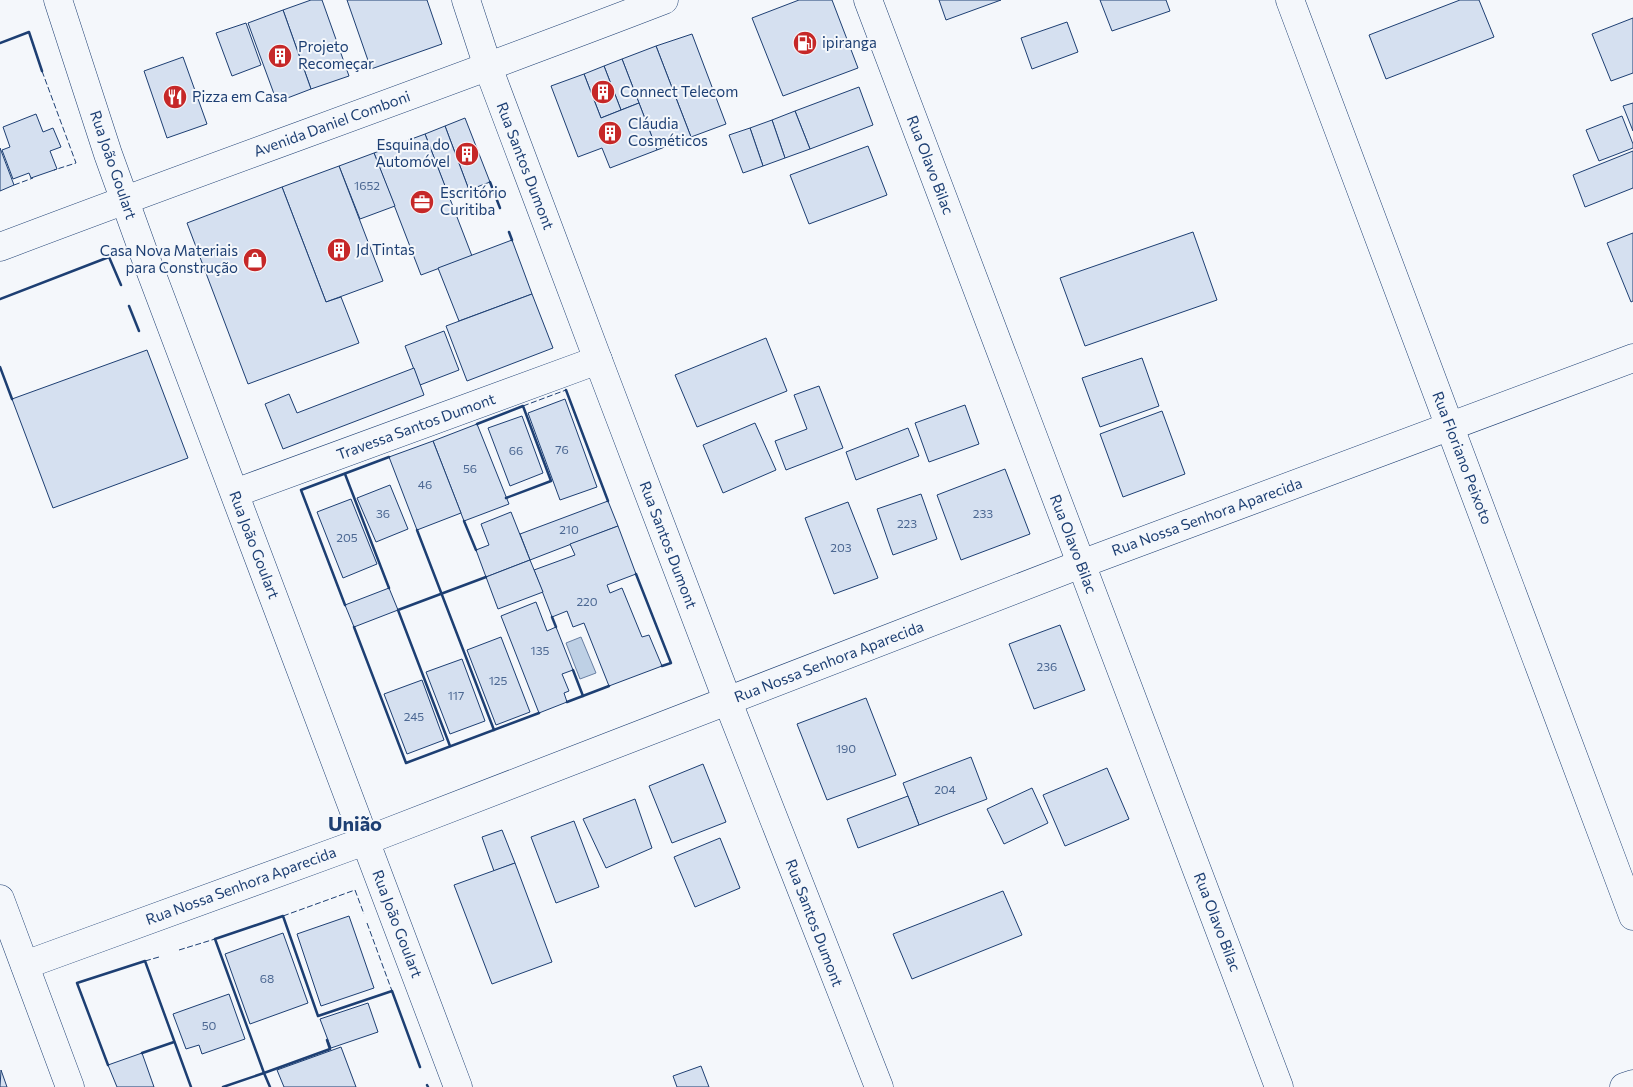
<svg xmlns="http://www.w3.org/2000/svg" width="1633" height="1087" viewBox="0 0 1633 1087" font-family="Commissioner,sans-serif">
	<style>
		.water { fill: #bed0e5; stroke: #687fa3 }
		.building { fill: #d5e0f0; stroke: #1d3f73 }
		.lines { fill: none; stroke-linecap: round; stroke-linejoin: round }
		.minor-casing { stroke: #1d3f73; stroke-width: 29 }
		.tertiary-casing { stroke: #1d3f73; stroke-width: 29 }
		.minor { stroke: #f4f7fb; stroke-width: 28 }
		.tertiary { stroke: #f4f7fb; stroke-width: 28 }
		.fence { stroke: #1d3f73; stroke-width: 1; stroke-dasharray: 6 2.5; stroke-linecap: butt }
		.wall { stroke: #1d3f73; stroke-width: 2.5 }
		.labels { text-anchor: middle; stroke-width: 4; stroke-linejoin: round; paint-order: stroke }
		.number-label { font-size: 12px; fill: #4b6792 }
		.poi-label { font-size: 15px; fill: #1d3f73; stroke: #f4f7fb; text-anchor: start }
		.street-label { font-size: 15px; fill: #1d3f73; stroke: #f4f7fb }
		.district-label { font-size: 20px; font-weight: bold; fill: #1d3f73; stroke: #f4f7fb }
	</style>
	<rect width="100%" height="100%" fill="#f4f7fb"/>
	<polygon class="water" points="581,637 596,673 580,679 566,643"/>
	<g class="building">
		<polygon points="311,0 322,0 349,76 311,89 283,10"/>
		<polygon points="347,0 427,0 442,44 371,69"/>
		<polygon points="799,0 832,0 858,68 783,96 752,18"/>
		<polygon points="939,0 1001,0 946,20"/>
		<polygon points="1100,0 1166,0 1170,11 1112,31"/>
		<polygon points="1460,0 1479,0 1494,37 1386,79 1369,35"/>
		<polygon points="283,10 311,89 277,102 248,23"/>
		<polygon points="1633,18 1633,73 1611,81 1592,34"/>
		<polygon points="1067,22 1078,52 1032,69 1021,38"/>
		<polygon points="246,23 261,65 232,76 216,33"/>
		<polygon points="692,34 726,124 691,137 656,46"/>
		<polygon points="656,46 691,137 657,150 622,59"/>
		<polygon points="183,57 207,124 167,138 144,71"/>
		<polygon points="622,59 639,103 621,110 604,66"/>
		<polygon points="604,66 621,110 601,118 584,74"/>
		<polygon points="584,74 601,118 639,103 657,150 610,168 602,148 578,157 551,86"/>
		<polygon points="859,87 873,125 810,149 795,111"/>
		<polygon points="1633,103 1633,131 1623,106"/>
		<polygon points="795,111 810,149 785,158 772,120"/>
		<polygon points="36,114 43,132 53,128 61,147 50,151 57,169 31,178 29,173 13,179 2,150 10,147 3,127"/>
		<polygon points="1622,116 1633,144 1633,148 1599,161 1586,130"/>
		<polygon points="465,118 490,182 469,190 445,126"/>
		<polygon points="772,120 785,158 763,166 750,128"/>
		<polygon points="445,126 469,190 449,197 425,134"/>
		<polygon points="750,128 763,166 743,173 729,135"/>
		<polygon points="425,134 472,256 421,275 374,153"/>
		<polygon points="868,146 887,195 809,224 790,175"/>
		<polygon points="0,148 14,185 0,191"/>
		<polygon points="1633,151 1633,188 1585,207 1573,175"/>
		<polygon points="374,153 395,206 360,219 339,166"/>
		<polygon points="339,166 383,281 326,302 282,187"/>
		<polygon points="282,187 326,302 341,297 359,343 248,384 187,223"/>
		<polygon points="1193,232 1217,300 1085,346 1060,278"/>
		<polygon points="1633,233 1633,301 1631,302 1607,243"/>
		<polygon points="512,240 532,294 459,321 438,268"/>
		<polygon points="532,294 553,348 467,381 446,326"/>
		<polygon points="444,331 459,370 420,385 405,346"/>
		<polygon points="766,338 787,391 697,427 675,375"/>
		<polygon points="147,350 188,458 53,508 12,399"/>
		<polygon points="1142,358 1159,406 1100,427 1082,378"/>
		<polygon points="414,368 424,395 283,449 265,404 289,394 297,413"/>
		<polygon points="819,386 843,448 786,470 775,441 807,429 794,395"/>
		<polygon points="565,399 597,487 560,500 528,413"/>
		<polygon points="965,405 979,444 929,462 915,423"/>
		<polygon points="1162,411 1185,474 1123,497 1100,434"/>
		<polygon points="522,416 543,473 510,486 488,428"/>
		<polygon points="755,423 776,470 723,493 703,445"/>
		<polygon points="477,424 509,504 464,521 433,441"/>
		<polygon points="908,428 919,456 856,480 846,452"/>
		<polygon points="433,441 461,513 417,530 389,457"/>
		<polygon points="1005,469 1030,534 961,560 937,495"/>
		<polygon points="390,485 408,529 376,542 357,498"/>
		<polygon points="921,494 937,539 893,555 877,509"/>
		<polygon points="351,499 377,564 343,578 317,512"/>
		<polygon points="608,501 618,526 530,560 520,534"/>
		<polygon points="848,502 878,578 834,594 805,518"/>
		<polygon points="511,512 530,560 486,577 476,550 489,545 481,524"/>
		<polygon points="618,526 636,574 607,585 610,593 622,588 642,637 649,635 662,666 609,686 584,623 573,627 567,611 552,617 534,570 575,555 570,544"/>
		<polygon points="530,560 543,592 498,609 486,577"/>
		<polygon points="389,588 398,610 354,627 345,605"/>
		<polygon points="536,602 547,631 556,627 573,670 562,674 569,691 564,693 567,702 539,713 501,616"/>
		<polygon points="1060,625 1085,690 1034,709 1009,644"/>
		<polygon points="501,637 530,712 496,725 467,650"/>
		<polygon points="462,659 485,721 450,734 426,672"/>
		<polygon points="422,680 444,740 407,754 384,694"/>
		<polygon points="866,698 896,775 827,800 797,724"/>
		<polygon points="971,757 987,799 919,825 903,783"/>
		<polygon points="703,764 726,822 672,843 649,786"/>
		<polygon points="1107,768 1129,819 1065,846 1043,795"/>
		<polygon points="1032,788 1048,823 1004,844 987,809"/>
		<polygon points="908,796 919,825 858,848 847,819"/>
		<polygon points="635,799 652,848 606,868 583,819"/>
		<polygon points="574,821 599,887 556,903 531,837"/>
		<polygon points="502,830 515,863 494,871 482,837"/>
		<polygon points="720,838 740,888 695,907 674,857"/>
		<polygon points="515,863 552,962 492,984 454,885"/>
		<polygon points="1003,891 1022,935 912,979 893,934"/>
		<polygon points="349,916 374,988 321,1006 297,934"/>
		<polygon points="283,933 308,1003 250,1024 225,954"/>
		<polygon points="229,994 245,1039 202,1054 199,1045 186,1049 173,1014"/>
		<polygon points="368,1003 378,1032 331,1048 320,1019"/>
		<polygon points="341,1047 356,1087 284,1087 277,1070"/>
		<polygon points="142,1053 154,1087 117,1087 108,1065"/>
		<polygon points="701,1066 709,1087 677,1087 673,1076"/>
		<polygon points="1,1070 7,1087 0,1087"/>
	</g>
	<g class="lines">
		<g class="minor-casing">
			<g id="minor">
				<polyline points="58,0 108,154 143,251 458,1087"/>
				<polyline points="466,0 488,67 598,360 728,702 879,1087"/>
				<polyline points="868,0 1279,1087"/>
				<polyline points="1290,0 1633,916"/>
				<polyline points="235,493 598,360"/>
				<polyline points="25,965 365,841 1081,564 1633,358"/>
			</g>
		</g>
		<g class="tertiary-casing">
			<g id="tertiary">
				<path d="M0,247C221,163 444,85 664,0"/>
				<polyline points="0,899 70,1087"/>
				<polyline points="1624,1087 1633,1084"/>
			</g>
		</g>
		<use href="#minor" class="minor"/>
		<use href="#tertiary" class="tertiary"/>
		<g class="fence">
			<polyline points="42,71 76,163 54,170"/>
			<polyline points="14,185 33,178"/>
			<polyline points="523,406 566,390"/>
			<polyline points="283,916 355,890 364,914"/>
			<polyline points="367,923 392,991"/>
			<polyline points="179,950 215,939"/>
			<polyline points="145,961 159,957"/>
		</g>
		<g class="wall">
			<polyline points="0,43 29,32 42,71"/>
			<polyline points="490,182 500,208"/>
			<polyline points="509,232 512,240"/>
			<polyline points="0,299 109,257 121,285"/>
			<polyline points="129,306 139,331"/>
			<polyline points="0,367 12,399"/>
			<polyline points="566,390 608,501"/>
			<polyline points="477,424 523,406 551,481 506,498"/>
			<polyline points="345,474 389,588"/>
			<polyline points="464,521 476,550"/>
			<polyline points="417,530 494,730"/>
			<polyline points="636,574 671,663 662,666"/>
			<polyline points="345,605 301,490 389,457"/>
			<polyline points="552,617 556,627"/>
			<polyline points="354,627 406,763 539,713"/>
			<polyline points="573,670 583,696"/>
			<polyline points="567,702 609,686"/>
			<polyline points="450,746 398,610 486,577"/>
			<polyline points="142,1053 174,1042"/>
			<polyline points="108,1065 77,983 145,961 191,1087"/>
			<polyline points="427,1085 428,1087"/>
			<polyline points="223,1087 264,1073 215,939 283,916 318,1016 392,991 420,1067"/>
			<polyline points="270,1087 264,1073 330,1049 327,1040"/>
		</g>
	</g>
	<defs>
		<g id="fuel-disc" transform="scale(1.25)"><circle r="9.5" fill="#c62828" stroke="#f4f7fb"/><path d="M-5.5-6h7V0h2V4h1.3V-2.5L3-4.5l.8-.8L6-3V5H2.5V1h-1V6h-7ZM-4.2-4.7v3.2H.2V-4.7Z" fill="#fff"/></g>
		<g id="building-disc" transform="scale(1.25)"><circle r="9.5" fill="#c62828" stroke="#f4f7fb"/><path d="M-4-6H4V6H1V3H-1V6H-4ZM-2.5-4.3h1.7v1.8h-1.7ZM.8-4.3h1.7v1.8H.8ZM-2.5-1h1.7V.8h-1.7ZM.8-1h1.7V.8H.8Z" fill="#fff"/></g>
		<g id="restaurant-disc" transform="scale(1.25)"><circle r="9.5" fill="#c62828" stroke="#f4f7fb"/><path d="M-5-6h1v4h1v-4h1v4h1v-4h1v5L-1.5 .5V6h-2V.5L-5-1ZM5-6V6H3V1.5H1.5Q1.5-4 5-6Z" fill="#fff"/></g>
		<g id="office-disc" transform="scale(1.25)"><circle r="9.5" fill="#c62828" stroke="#f4f7fb"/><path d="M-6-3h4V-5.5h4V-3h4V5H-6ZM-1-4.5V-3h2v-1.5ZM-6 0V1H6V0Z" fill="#fff"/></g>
		<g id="shop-disc" transform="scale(1.25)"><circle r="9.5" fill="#c62828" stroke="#f4f7fb"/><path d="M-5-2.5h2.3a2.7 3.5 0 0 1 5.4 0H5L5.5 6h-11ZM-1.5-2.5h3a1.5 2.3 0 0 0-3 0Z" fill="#fff"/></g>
	</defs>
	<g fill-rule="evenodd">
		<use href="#fuel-disc" x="805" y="43"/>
		<use href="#building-disc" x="280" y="56"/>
		<use href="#building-disc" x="603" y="92"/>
		<use href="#restaurant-disc" x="175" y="97"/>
		<use href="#building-disc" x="610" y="133"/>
		<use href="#building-disc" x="467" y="154"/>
		<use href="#office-disc" x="422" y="202"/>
		<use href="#building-disc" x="339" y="250"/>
		<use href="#shop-disc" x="255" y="260"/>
	</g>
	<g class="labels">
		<g class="number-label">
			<text x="367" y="190">1652</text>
			<text x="562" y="454">76</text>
			<text x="516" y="455">66</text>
			<text x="470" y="473">56</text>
			<text x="425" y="489">46</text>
			<text x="383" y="518">36</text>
			<text x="983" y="518">233</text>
			<text x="907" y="528">223</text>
			<text x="569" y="534">210</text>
			<text x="347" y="542">205</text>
			<text x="841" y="552">203</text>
			<text x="587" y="606">220</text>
			<text x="540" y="655">135</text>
			<text x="1047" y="671">236</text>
			<text x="498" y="685">125</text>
			<text x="456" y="700">117</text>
			<text x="414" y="721">245</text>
			<text x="846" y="753">190</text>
			<text x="945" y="794">204</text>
			<text x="267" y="983">68</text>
			<text x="209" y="1030">50</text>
		</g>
		<g class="poi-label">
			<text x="822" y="48">ipiranga</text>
			<text x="298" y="52">Projeto<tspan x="298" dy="17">Recomeçar</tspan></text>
			<text x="620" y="97">Connect Telecom</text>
			<text x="192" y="102">Pizza em Casa</text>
			<text x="628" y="129">Cláudia<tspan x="628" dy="17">Cosméticos</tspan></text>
			<text x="450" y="150" text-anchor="end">Esquina do<tspan x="450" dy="17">Automóvel</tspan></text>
			<text x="440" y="198">Escritório<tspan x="440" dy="17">Curitiba</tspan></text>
			<text x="356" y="255">Jd Tintas</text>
			<text x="238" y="256" text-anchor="end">Casa Nova Materiais<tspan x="238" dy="17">para Construção</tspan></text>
		</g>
		<g class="street-label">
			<text transform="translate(332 124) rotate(-20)" y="5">Avenida Daniel Comboni</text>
			<text transform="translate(113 165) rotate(71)" y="5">Rua João Goulart</text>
			<text transform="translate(930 165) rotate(69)" y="5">Rua Olavo Bilac</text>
			<text transform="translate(525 166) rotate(69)" y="5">Rua Santos Dumont</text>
			<text transform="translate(416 427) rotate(-20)" y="5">Travessa Santos Dumont</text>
			<text transform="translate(1462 458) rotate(69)" y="5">Rua Floriano Peixoto</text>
			<text transform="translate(1207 517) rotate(-20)" y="5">Rua Nossa Senhora Aparecida</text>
			<text transform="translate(1073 544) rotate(69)" y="5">Rua Olavo Bilac</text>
			<text transform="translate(254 545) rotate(69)" y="5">Rua João Goulart</text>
			<text transform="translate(668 545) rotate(69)" y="5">Rua Santos Dumont</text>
			<text transform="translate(829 662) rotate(-21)" y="5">Rua Nossa Senhora Aparecida</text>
			<text transform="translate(241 886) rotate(-20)" y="5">Rua Nossa Senhora Aparecida</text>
			<text transform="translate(1217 922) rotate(69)" y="5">Rua Olavo Bilac</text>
			<text transform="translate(814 923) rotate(69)" y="5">Rua Santos Dumont</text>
			<text transform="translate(397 924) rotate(69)" y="5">Rua João Goulart</text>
		</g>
		<g class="district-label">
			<text x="355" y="831">União</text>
		</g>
	</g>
</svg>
